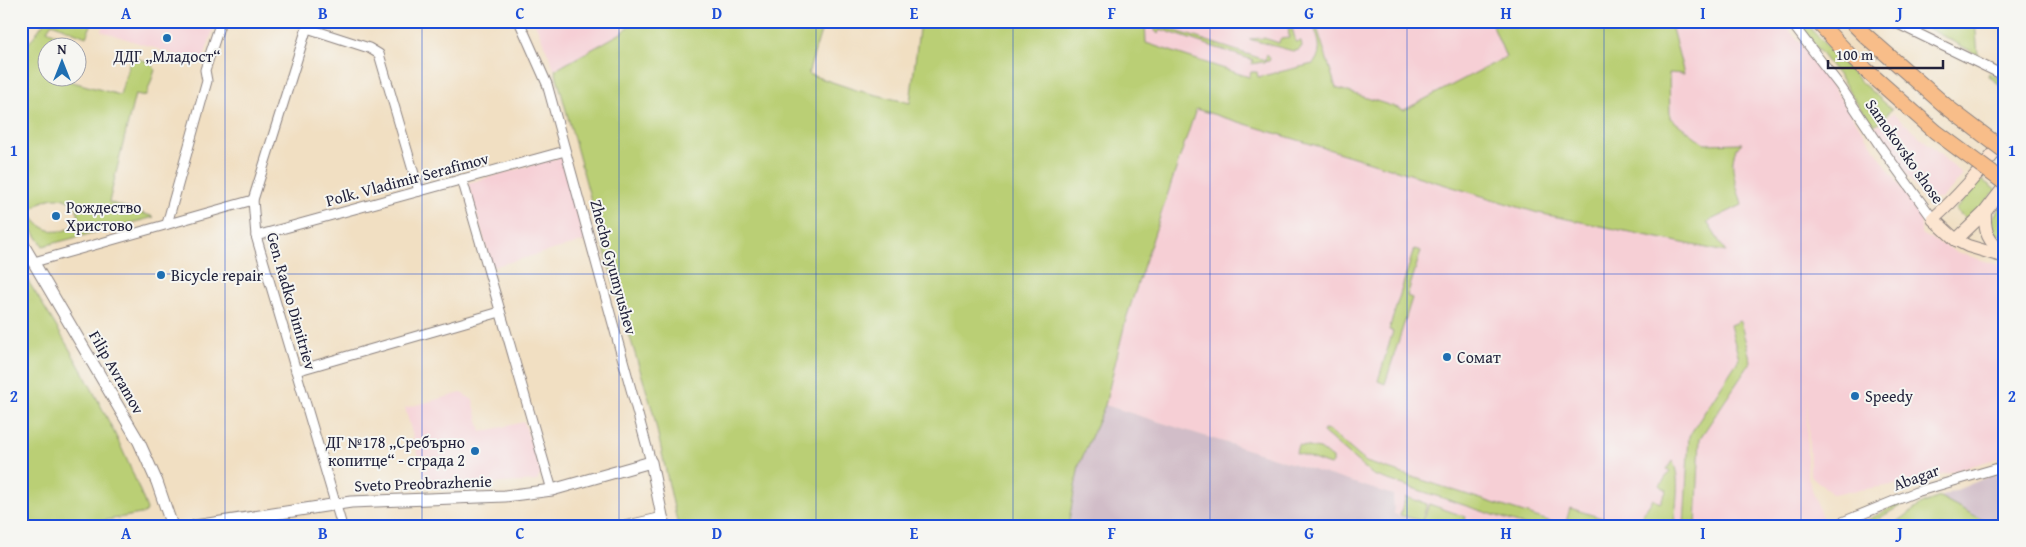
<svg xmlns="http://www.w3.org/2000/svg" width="2026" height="547" viewBox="0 0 2026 547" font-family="'Gentium Book Plus',serif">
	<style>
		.built { fill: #f6cfd5 }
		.industrial { fill: #d1bdc8 }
		.green { fill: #bacf74; stroke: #6e7858 }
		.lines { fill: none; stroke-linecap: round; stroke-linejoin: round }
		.minor-casing { stroke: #8a807e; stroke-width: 11 }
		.tertiary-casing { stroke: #8a807e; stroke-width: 13 }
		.secondary-casing { stroke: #8a807e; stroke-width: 14 }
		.trunk-casing { stroke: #8a807e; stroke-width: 17 }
		.minor { stroke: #fff; stroke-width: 9 }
		.tertiary { stroke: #fff; stroke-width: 11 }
		.secondary { stroke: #fce5d0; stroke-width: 12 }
		.trunk { stroke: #f8bd89; stroke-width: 15 }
		.trunk-bridge-casing { stroke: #8a807e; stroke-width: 17; stroke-linecap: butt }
		.trunk-bridge { stroke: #f8bd89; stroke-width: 15 }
		.grid { fill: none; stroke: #1d4ed8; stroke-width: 1; stroke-opacity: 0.55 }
		.poi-dot { fill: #1f6fb2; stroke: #f6f6f2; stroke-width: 2 }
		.labels { text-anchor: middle; stroke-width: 4; stroke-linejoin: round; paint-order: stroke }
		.poi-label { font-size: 16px; fill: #22223b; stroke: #f6f6f2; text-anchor: start }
		.street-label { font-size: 16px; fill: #22223b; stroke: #f6f6f2 }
		.neatline { fill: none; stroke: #1d4ed8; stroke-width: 2 }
		.grid-label { font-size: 16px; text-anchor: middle; font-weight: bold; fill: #1d4ed8 }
	</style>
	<rect width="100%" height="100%" fill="#f6f6f2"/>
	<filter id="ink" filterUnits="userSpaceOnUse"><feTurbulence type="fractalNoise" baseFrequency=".02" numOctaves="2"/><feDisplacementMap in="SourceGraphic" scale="10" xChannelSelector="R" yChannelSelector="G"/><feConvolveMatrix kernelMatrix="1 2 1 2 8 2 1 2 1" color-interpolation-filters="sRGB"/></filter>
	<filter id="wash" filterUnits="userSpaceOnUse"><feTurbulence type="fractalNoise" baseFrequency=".0096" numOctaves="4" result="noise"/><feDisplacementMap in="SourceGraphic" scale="20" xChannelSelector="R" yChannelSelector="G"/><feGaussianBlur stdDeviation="1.12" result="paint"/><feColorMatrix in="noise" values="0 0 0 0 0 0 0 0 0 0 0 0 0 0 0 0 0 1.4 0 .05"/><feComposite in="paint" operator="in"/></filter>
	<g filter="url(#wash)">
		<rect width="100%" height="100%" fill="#f1dfc2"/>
		<g class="built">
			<polygon points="104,21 216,21 202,63 101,31"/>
			<polygon points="534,21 619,21 623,32 555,70"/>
			<polygon points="1145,21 1509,21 1492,24 1507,57 1404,110 1336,88 1260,81 1146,43"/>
			<polygon points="1670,21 1781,21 1809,52 1921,217 1921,234 1959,253 2005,267 2005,456 1920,481 1832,494 1810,475 1807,392 1807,475 1825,526 1430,526 1394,514 1392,495 1105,405 1126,319 1196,109 1538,213 1725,252 1707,222 1736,181 1732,160 1735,148 1741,143 1705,144 1670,118 1669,73 1684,73"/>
			<polygon points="1893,113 1963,175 1942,199 1923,199 1875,127"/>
			<polygon points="561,157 585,241 492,267 468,183"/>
			<polygon points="461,393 473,400 481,432 524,422 541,473 537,481 427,487 405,408"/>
		</g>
		<g class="industrial">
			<polygon points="1105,405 1393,495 1394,514 1430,526 1068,526 1079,465"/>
			<polygon points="2005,473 2005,526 1994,526 1940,497 1990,476"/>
		</g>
		<g class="green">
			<path d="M45,21H93L86,37L52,23L47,30L66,39L47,47L41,62L47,66L48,78H64L69,81L120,95L131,57C140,60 152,60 155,70L146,96L135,94L109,202L154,217L43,246L25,219L33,217C43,235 71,237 79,217L76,206C63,194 46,196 34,208L21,206V54Z"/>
			<path d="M634,21H824L808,74L856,90L910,103L920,21H1145L1146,43L1249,77L1251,72H1257L1258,77L1313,64C1325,50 1317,37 1312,21H1315L1336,88L1404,110L1506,57L1492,24L1509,21H1670L1684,74L1669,73L1670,118L1705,144L1742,143C1724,157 1737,186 1742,205L1707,222L1726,252L1538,213L1196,109L1126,319L1105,405L1079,465L1068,526H678L653,412L617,295L555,70L623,32Z"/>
			<polygon points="1159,21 1158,25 1265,60 1267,54 1270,59 1269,61 1251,64 1253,60 1160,29 1158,34 1155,31 1155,22"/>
			<polygon points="1288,21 1290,21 1296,42 1301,41 1302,46 1299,50 1293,51 1249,39 1264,38 1279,43 1280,39 1289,38"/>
			<path d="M1795,21H1803L1862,83L1892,109C1886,115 1880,125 1871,125L1843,81Z"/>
			<polygon points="1915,21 1975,21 1978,55"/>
			<polygon points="1989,73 2005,82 2005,101 1999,84 1988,76"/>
			<polygon points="1982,180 1996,190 1978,210 1966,219 1955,210"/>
			<polygon points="2002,205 2005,207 2005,237 1994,233 1989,223"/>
			<polygon points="1414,249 1421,251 1407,296 1412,298 1385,384 1378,381 1393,331 1389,330"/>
			<path d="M21,270C70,347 115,423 147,509L146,513L73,526H21Z"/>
			<polygon points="1740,321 1751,362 1700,438 1696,526 1684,526 1689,436 1739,359 1730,325"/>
			<polygon points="1324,430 1330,431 1366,462 1555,523 1554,526 1527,526 1373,475 1323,432"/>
			<polygon points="1298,445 1320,449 1333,458 1333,463 1330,465 1296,453"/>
			<path d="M1672,461C1682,475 1675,509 1674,526H1635L1653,499L1660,503L1667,490L1660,486L1670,471L1667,469Z"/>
			<polygon points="1406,497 1427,504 1422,521 1400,515"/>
			<polygon points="1940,497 1994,526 1892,526 1923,503"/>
			<polygon points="1907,499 1905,503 1866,526 1857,526"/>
			<polygon points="1429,504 1466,517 1463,526 1435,526 1423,522"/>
			<polygon points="1570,508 1605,519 1603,526 1565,526"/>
		</g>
	</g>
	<g filter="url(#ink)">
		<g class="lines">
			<g class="minor-casing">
				<g id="minor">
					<polyline points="309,21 253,200 256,236 342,526"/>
					<polyline points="519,21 547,84 651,462"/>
					<polyline points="1790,21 1840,86 1880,146 1933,219"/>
					<polyline points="1892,21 2005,76"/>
					<polyline points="307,28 369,48 379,54 419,191"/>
					<polyline points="462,179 552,490"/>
					<polyline points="167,224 207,81 205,70 221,21"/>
					<polyline points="256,236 565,151"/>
					<polyline points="34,262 253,200"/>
					<polyline points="296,371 500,312"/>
					<polyline points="1840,523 1916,492 2005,466"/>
					<polyline points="624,526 663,517"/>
				</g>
			</g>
			<g class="tertiary-casing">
				<g id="tertiary">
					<polyline points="21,241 139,442 157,482 172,526"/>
					<polyline points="195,526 351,502 505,496 552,490 651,462 664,526"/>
				</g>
			</g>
			<g class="secondary-casing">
				<g id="secondary">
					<path d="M2005,139C1983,168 1960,195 1933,219L1956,240L1968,246L2005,257"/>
					<path d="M1985,212C1984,232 1988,242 2005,254"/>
					<polyline points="1956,240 1985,212 2005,186"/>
				</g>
			</g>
			<g class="trunk-casing">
				<g id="trunk">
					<polyline points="1817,21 1849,55"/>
					<polyline points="1851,21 1866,36"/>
				</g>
			</g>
			<use href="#minor" class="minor"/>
			<use href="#tertiary" class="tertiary"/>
			<use href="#secondary" class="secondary"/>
			<use href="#trunk" class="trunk"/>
			<g class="trunk-bridge-casing">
				<g id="trunk-bridge">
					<polyline points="1866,36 1947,107 2005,151"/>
					<polyline points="1849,55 1936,132 2005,183"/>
				</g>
			</g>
			<use href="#trunk-bridge" class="trunk-bridge"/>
		</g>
	</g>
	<path class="grid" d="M225,21V526M422,21V526M619,21V526M816,21V526M1013,21V526M1210,21V526M1407,21V526M1604,21V526M1801,21V526M21,274H2005"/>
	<g class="poi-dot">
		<circle cx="167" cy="38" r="5"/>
		<circle cx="56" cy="216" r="5"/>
		<circle cx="161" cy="275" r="5"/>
		<circle cx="1447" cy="357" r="5"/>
		<circle cx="1855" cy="396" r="5"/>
		<circle cx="475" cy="451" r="5"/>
	</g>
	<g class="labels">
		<g class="poi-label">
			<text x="167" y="62" text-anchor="middle">ДДГ „Младост“</text>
			<text x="66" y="213">Рождество<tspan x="66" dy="18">Христово</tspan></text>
			<text x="171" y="281">Bicycle repair</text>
			<text x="1457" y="363">Сомат</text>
			<text x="1865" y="402">Speedy</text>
			<text x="465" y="448" text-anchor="end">ДГ №178 „Сребърно<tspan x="465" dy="18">копитце“ - сграда 2</tspan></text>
		</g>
		<g class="street-label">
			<text transform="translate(1905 151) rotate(55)" y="6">Samokovsko shose</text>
			<text transform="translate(407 179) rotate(-15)" y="6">Polk. Vladimir Serafimov</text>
			<text transform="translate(614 267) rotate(75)" y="6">Zhecho Gyumyushev</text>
			<text transform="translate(292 301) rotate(74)" y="6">Gen. Radko Dimitriev</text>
			<text transform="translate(117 372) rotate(60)" y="6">Filip Avramov</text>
			<text transform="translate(1916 477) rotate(-20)" y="6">Abagar</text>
			<text transform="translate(423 483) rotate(-2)" y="6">Sveto Preobrazhenie</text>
		</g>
	</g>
	<rect width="2026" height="547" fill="none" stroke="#f6f6f2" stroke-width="55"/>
	<g transform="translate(62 62)"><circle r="24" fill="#f6f6f2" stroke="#a1a1a9"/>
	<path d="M0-4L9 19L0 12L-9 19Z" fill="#1f6fb2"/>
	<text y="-8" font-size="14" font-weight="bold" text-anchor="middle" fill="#22223b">N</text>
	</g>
	<path d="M1828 60v8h115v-8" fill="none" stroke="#22223b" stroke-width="2.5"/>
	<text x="1836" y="60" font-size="15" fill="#22223b" stroke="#f6f6f2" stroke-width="4" paint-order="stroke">100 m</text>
	<rect x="28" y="28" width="1970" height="492" class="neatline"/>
	<g class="grid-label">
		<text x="126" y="19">A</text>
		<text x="323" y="19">B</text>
		<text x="520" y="19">C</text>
		<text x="717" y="19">D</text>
		<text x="914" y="19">E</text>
		<text x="1112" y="19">F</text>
		<text x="1309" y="19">G</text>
		<text x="1506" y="19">H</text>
		<text x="1703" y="19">I</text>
		<text x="1900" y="19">J</text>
		<text x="14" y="156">1</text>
		<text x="2012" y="156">1</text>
		<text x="14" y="402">2</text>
		<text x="2012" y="402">2</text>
		<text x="126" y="539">A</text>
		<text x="323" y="539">B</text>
		<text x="520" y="539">C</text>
		<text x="717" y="539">D</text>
		<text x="914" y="539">E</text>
		<text x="1112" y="539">F</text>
		<text x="1309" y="539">G</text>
		<text x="1506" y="539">H</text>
		<text x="1703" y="539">I</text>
		<text x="1900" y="539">J</text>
	</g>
</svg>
